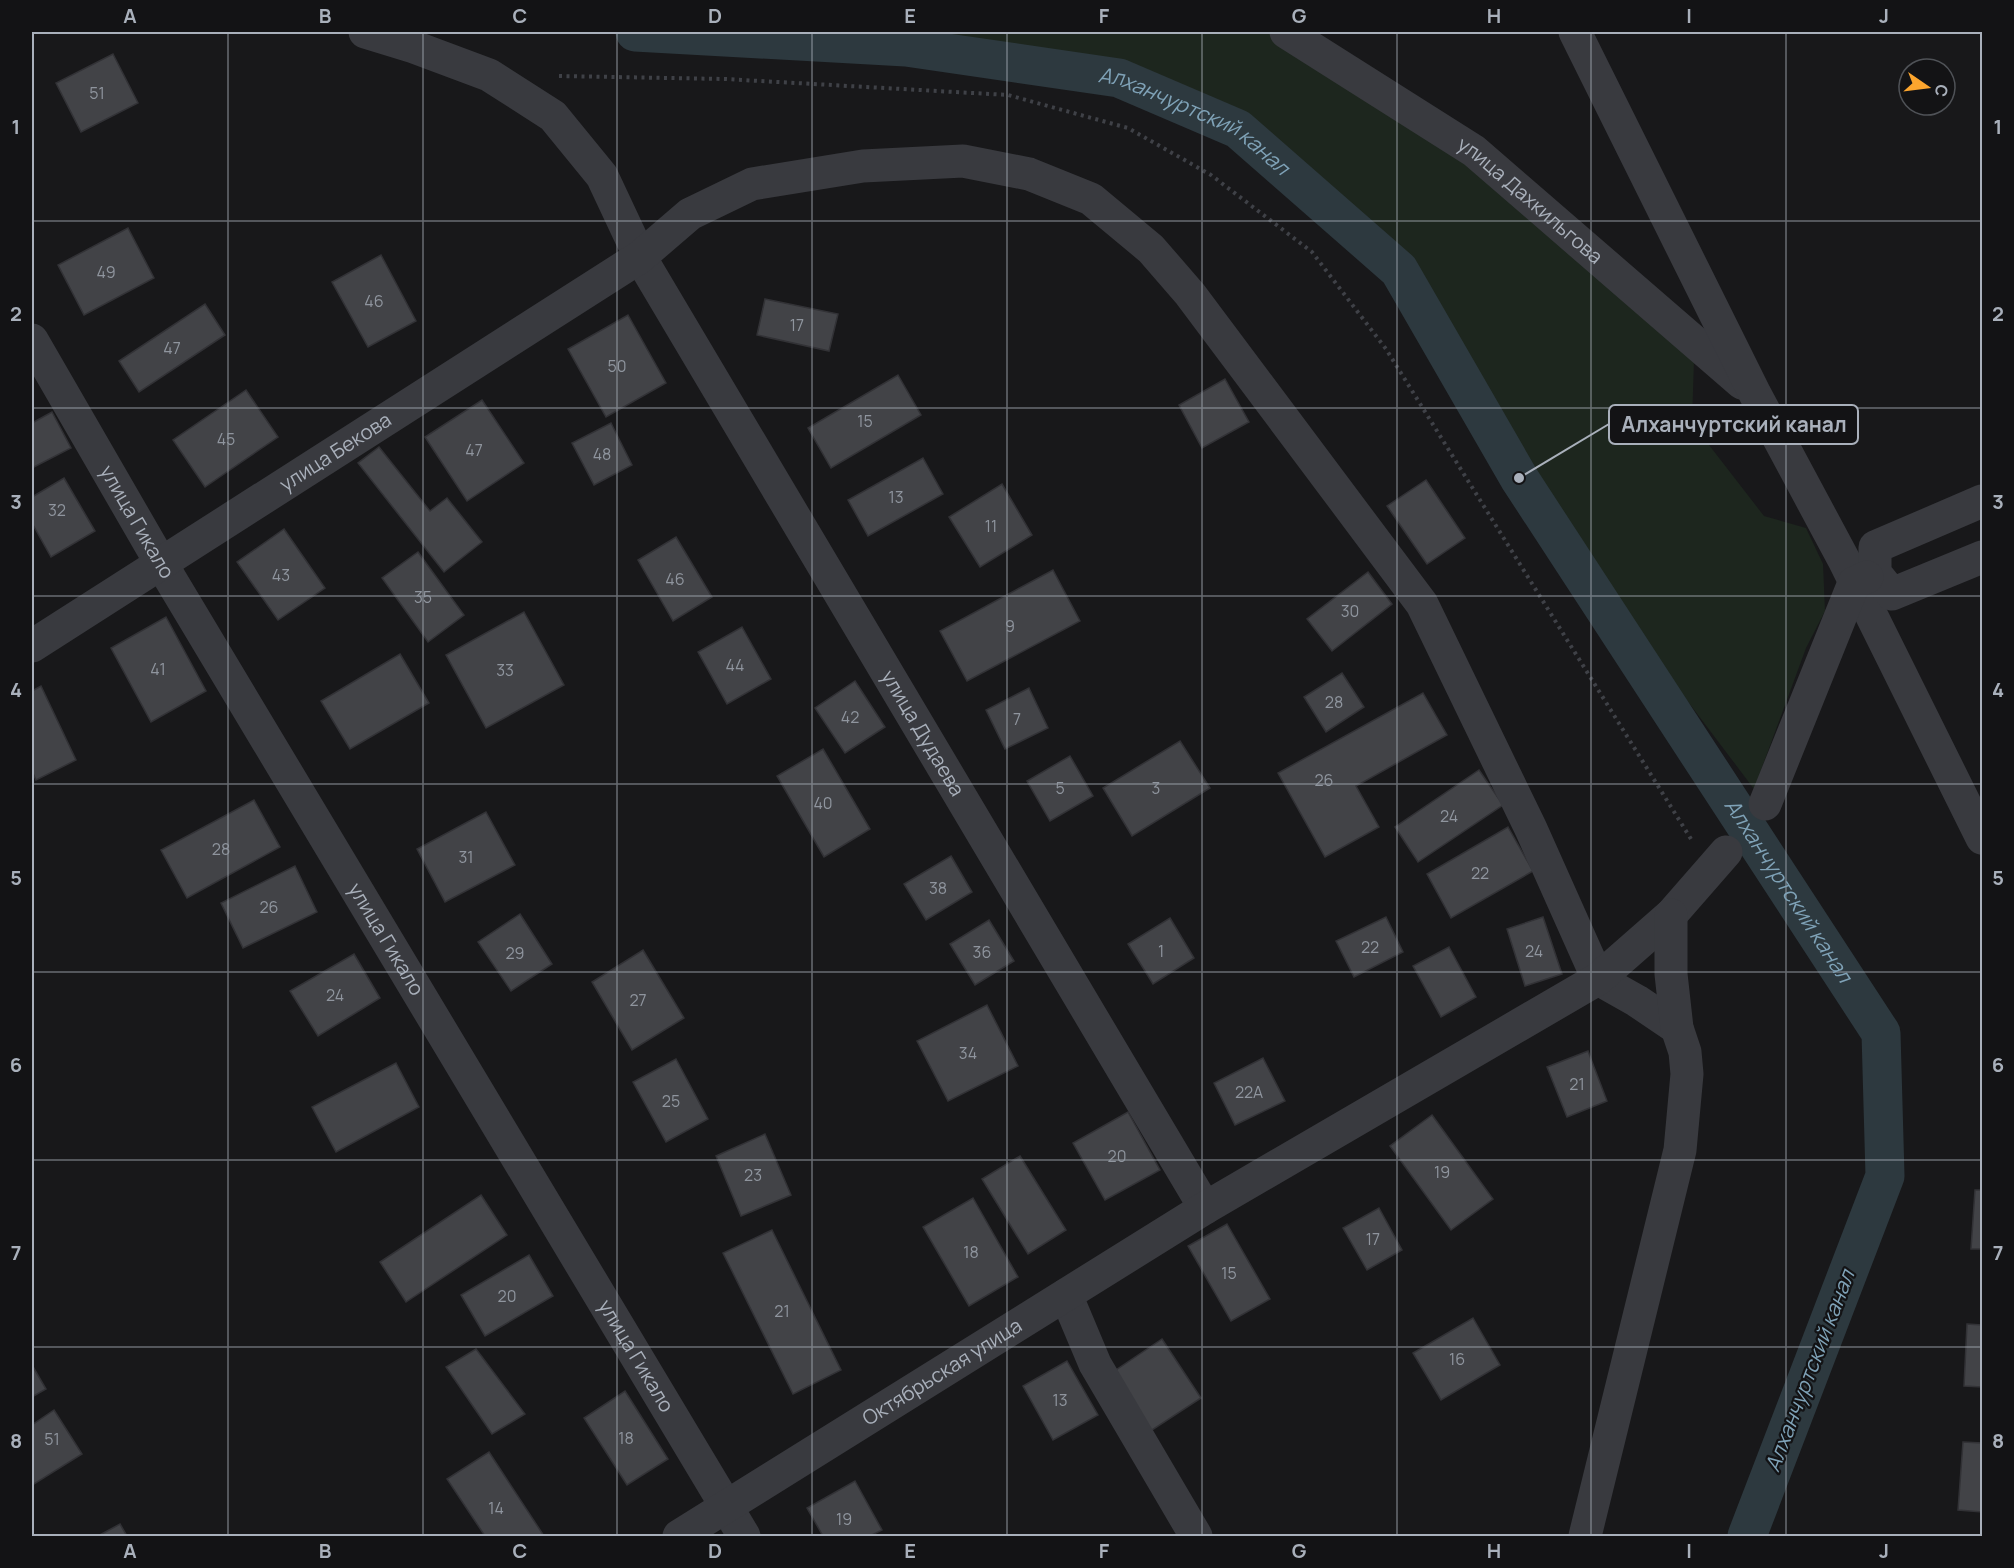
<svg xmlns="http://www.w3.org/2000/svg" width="2014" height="1568" viewBox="0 0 2014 1568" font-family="Manrope,sans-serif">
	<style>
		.green { fill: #1d261e }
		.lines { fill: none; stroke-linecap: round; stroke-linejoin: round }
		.canal { stroke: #2d393f; stroke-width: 39 }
		.building { fill: #424347; stroke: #323236; stroke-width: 1.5 }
		.path { stroke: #3f4147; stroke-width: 4; stroke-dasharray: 3 4.5; stroke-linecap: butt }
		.minor { stroke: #393a3f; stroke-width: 33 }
		.grid { fill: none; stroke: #a9b0bb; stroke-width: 1.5; stroke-opacity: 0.55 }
		.labels { text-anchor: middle; stroke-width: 4.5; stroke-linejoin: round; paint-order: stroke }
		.number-label { font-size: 16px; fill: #8f959e }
		.street-label { font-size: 20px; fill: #a9b0bb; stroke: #131315 }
		.water-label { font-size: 21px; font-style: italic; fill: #7fa2b7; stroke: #131315 }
		.leader { fill: none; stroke: #a9b0bb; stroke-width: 2 }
		.callout-dot { fill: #a9b0bb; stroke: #131315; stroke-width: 2 }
		.callout { fill: #131315; stroke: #a9b0bb; stroke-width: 2 }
		.callout-label { font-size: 21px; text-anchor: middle; font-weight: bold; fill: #a9b0bb }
		.neatline { fill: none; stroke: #a9b0bb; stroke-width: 2 }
		.grid-label { font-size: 20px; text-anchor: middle; font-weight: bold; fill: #a9b0bb }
	</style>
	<rect width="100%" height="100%" fill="#18181a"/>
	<polygon class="green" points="652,32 1286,32 1474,151 1694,360 1692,423 1764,516 1806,528 1823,564 1825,611 1806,648 1754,789 1519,478 1399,270 1238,129 1119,78 906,47"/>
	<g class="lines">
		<path class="canal" id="s1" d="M635,32L906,47L1119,78L1238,129L1399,270L1519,478L1881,1033L1885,1176L1747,1536"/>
	</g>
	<g class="building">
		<polygon points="113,54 138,103 81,132 56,83"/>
		<polygon points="128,228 154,278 84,315 58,265"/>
		<polygon points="381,255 416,321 368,347 332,282"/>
		<polygon points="765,299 838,314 829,351 757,335"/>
		<polygon points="205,304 225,335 139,392 119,361"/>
		<polygon points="628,315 666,383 606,417 568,349"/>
		<polygon points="898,375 921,415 831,468 808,428"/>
		<polygon points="1225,379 1249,422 1202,448 1179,405"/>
		<polygon points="246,390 278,437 205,487 173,440"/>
		<polygon points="482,400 524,463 467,501 425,437"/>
		<polygon points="52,412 71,448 32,468 32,423"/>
		<polygon points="611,423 632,465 594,485 572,443"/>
		<polygon points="379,447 430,511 447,498 482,542 444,572 358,463"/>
		<polygon points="923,458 943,494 868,536 848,500"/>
		<polygon points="64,478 95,531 51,557 32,523 32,497"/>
		<polygon points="1426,480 1465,538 1427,564 1387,506"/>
		<polygon points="1002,484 1032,535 980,567 949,517"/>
		<polygon points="284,529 325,588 278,620 237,562"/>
		<polygon points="676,537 712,597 673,621 638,560"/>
		<polygon points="418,552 464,615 428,642 382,578"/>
		<polygon points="1053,570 1080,621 967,681 940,631"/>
		<polygon points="1368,572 1392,604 1332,651 1307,619"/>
		<polygon points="524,612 564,685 486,728 446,655"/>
		<polygon points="166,617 206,691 151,722 111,648"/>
		<polygon points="742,627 771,679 727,704 698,652"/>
		<polygon points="400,654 429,703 350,749 321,701"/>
		<polygon points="1342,673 1364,707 1326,732 1304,697"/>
		<polygon points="855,681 885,727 845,753 815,708"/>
		<polygon points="41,686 76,760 36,780 32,771 32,691"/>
		<polygon points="1029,688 1048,728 1005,749 986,710"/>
		<polygon points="1423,693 1447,735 1356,786 1379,827 1325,857 1278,773"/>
		<polygon points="1180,741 1210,788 1132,836 1103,788"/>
		<polygon points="823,749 870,829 824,857 777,776"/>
		<polygon points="1070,756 1093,796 1050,821 1027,781"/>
		<polygon points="1479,770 1503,805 1418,862 1395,827"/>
		<polygon points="254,800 280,847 187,898 161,850"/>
		<polygon points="486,812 515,865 445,902 417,849"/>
		<polygon points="1508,827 1533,871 1451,918 1427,874"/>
		<polygon points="951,856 972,892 926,920 904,884"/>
		<polygon points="295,866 317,912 243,948 221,903"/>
		<polygon points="520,914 552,964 511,991 478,942"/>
		<polygon points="1386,917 1403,952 1354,977 1336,941"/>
		<polygon points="1543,917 1562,974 1525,986 1507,929"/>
		<polygon points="1170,918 1194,958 1153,984 1128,944"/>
		<polygon points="989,920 1014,961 975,985 950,944"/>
		<polygon points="1449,947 1476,997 1441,1017 1413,966"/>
		<polygon points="643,950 684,1018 632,1050 592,982"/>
		<polygon points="354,954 380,998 318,1036 290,991"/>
		<polygon points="987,1005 1018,1066 948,1101 917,1041"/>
		<polygon points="1588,1051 1607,1101 1567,1117 1547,1067"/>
		<polygon points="1263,1058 1285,1101 1235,1125 1214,1083"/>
		<polygon points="676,1059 708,1119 666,1142 633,1082"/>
		<polygon points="396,1063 419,1107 336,1152 312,1107"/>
		<polygon points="1128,1112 1160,1170 1105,1200 1073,1143"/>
		<polygon points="1432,1115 1493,1199 1451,1230 1390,1146"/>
		<polygon points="765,1134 791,1195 741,1216 716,1156"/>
		<polygon points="1020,1156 1066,1230 1028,1254 982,1179"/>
		<polygon points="1975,1190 1982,1190 1982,1249 1971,1249"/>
		<polygon points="481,1195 507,1235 406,1302 380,1262"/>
		<polygon points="973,1198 1018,1277 969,1306 923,1227"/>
		<polygon points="1379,1208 1402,1250 1367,1270 1343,1228"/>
		<polygon points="1227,1224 1270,1299 1231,1321 1188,1246"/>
		<polygon points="772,1230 841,1370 793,1394 723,1253"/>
		<polygon points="529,1255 553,1296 485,1336 461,1295"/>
		<polygon points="1473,1318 1500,1365 1441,1400 1413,1353"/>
		<polygon points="1967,1324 1982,1325 1982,1387 1964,1386"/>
		<polygon points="1162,1339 1201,1398 1149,1432 1110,1374"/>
		<polygon points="476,1349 525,1414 492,1434 446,1367"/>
		<polygon points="1067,1361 1098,1415 1053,1440 1023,1386"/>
		<polygon points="32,1365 46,1389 32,1397"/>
		<polygon points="625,1391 668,1459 627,1485 584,1418"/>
		<polygon points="54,1410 82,1454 34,1484 32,1481 32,1425"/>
		<polygon points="1963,1442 1982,1443 1982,1512 1958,1510"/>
		<polygon points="489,1452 544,1536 485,1536 447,1479"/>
		<polygon points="855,1481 882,1530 870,1536 823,1536 807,1508"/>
		<polygon points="120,1524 127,1536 98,1536"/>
	</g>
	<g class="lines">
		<polyline class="path" points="559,76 725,79 1008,95 1128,128 1211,175 1312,252 1386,349 1691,839"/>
		<g class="minor">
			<path id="s2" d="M365,32L414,47L489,75L553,116L602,176L640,257L1205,1208"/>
			<path id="s3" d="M1286,32L1474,151L1742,383"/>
			<polyline points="1575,32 1755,394 1844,560 1982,838"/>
			<path id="s4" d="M32,340L162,565L744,1536"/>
			<polyline points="1982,501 1875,547 1875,573 1892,594 1982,557"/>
			<path id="s5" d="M32,646L640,257L690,214L752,184L863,166L963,161L1029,174L1091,199L1151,249L1190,294L1422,604L1531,829L1598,979L1637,1001L1677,1028"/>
			<polyline points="1765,804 1854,583 1867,577"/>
			<polyline points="1066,1295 1095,1364 1196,1536"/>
			<path id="s6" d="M679,1536L1205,1208L1598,979L1671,915L1726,852"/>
			<polyline points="1585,1536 1680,1150 1687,1074 1685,1052 1677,1028 1671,974 1671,915"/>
		</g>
	</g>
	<path class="grid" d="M228,32V1536M423,32V1536M617,32V1536M812,32V1536M1007,32V1536M1202,32V1536M1397,32V1536M1591,32V1536M1786,32V1536M32,221H1982M32,408H1982M32,596H1982M32,784H1982M32,972H1982M32,1160H1982M32,1347H1982"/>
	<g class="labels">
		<g class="number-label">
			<text x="97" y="99">51</text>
			<text x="106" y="278">49</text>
			<text x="374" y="307">46</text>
			<text x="797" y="331">17</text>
			<text x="172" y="354">47</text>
			<text x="617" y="372">50</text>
			<text x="865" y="427">15</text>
			<text x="226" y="445">45</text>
			<text x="474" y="456">47</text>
			<text x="602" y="460">48</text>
			<text x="896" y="503">13</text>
			<text x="57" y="516">32</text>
			<text x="991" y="532">11</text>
			<text x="281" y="581">43</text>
			<text x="675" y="585">46</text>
			<text x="423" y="603">35</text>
			<text x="1350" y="617">30</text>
			<text x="1010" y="632">9</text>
			<text x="735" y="671">44</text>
			<text x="158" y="675">41</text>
			<text x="505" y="676">33</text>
			<text x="1334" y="708">28</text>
			<text x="850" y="723">42</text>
			<text x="1017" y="725">7</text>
			<text x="1324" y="786">26</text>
			<text x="1060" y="794">5</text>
			<text x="1156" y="794">3</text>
			<text x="823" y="809">40</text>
			<text x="1449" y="822">24</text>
			<text x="221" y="855">28</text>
			<text x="466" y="863">31</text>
			<text x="1480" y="879">22</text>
			<text x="938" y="894">38</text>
			<text x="269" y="913">26</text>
			<text x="1370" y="953">22</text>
			<text x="1161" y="957">1</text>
			<text x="1534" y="957">24</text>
			<text x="982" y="958">36</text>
			<text x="515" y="959">29</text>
			<text x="335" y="1001">24</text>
			<text x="638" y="1006">27</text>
			<text x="968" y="1059">34</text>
			<text x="1577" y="1090">21</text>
			<text x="1249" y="1098">22А</text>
			<text x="671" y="1107">25</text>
			<text x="1117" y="1162">20</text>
			<text x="1442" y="1178">19</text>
			<text x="753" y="1181">23</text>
			<text x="1373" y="1245">17</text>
			<text x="971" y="1258">18</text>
			<text x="1229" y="1279">15</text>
			<text x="507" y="1302">20</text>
			<text x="782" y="1317">21</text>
			<text x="1457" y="1365">16</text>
			<text x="1060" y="1406">13</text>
			<text x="626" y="1444">18</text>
			<text x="52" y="1445">51</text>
			<text x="496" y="1514">14</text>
			<text x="844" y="1525">19</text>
		</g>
		<g class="street-label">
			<text dy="7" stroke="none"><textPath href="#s3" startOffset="297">улица Дахкильгова</textPath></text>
			<text dy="7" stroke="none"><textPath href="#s5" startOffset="360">улица Бекова</textPath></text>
			<text dy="7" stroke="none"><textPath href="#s4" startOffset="210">улица Гикало</textPath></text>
			<text dy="7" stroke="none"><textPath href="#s2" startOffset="928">улица Дудаева</textPath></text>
			<text dy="7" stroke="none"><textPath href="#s4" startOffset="696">улица Гикало</textPath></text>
			<text dy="7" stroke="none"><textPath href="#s4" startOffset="1182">улица Гикало</textPath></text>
			<text dy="7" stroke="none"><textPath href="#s6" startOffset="310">Октябрьская улица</textPath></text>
		</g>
		<g class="water-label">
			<text dy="7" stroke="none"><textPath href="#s1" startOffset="573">Алханчуртский канал</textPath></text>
			<text dy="7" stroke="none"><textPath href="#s1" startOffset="1563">Алханчуртский канал</textPath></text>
			<text transform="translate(1810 1371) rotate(-69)" y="7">Алханчуртский канал</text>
		</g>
	</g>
	<path class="leader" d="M1519 478L1609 424"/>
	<circle class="callout-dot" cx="1519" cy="478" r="6"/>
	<rect class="callout" x="1609" y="405" width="249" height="39" rx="6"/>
	<g class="callout-label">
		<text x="1734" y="432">Алханчуртский канал</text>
	</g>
	<rect width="2014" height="1568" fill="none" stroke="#131315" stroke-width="66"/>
	<g transform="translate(1927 87) rotate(104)"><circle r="28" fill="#131315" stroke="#4f5257" stroke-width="1.5"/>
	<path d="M0-4.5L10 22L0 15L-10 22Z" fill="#fca52e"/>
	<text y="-9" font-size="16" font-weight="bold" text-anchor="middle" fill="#a9b0bb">С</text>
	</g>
	<rect x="33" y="33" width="1948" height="1502" class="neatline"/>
	<g class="grid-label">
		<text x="130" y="23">A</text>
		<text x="325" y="23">B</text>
		<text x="520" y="23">C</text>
		<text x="715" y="23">D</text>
		<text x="910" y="23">E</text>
		<text x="1104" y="23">F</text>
		<text x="1299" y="23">G</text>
		<text x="1494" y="23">H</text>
		<text x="1689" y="23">I</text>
		<text x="1884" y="23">J</text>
		<text x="16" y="134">1</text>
		<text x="1998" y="134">1</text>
		<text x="16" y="321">2</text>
		<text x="1998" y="321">2</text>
		<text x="16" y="509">3</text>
		<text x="1998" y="509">3</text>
		<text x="16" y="697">4</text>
		<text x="1998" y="697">4</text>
		<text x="16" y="885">5</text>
		<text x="1998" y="885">5</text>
		<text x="16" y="1072">6</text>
		<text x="1998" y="1072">6</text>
		<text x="16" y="1260">7</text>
		<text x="1998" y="1260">7</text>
		<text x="16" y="1448">8</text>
		<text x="1998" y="1448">8</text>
		<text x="130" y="1558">A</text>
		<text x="325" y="1558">B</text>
		<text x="520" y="1558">C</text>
		<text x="715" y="1558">D</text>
		<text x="910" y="1558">E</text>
		<text x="1104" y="1558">F</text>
		<text x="1299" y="1558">G</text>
		<text x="1494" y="1558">H</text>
		<text x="1689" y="1558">I</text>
		<text x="1884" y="1558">J</text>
	</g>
</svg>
